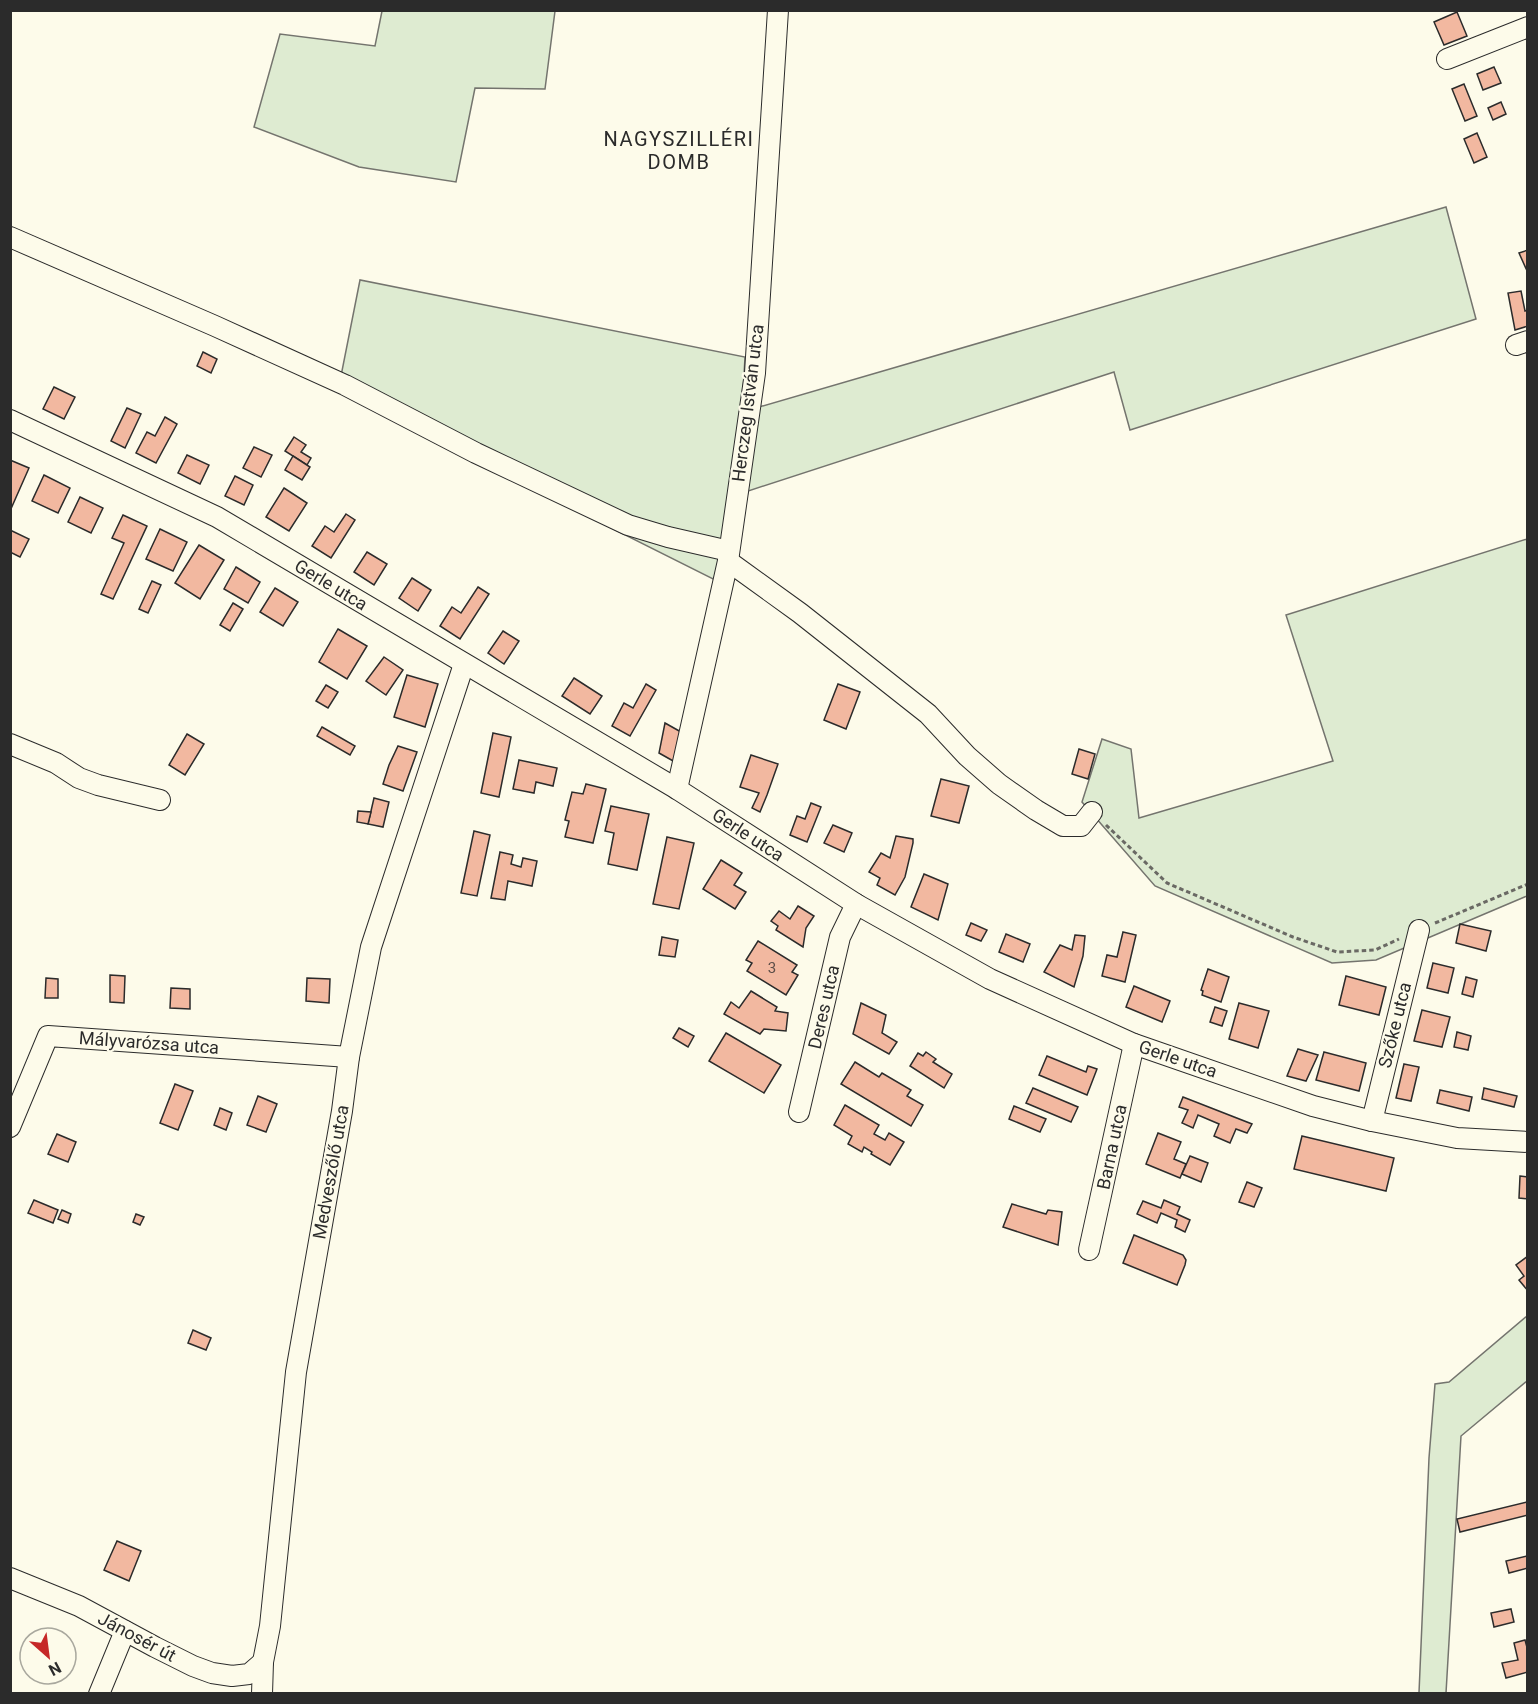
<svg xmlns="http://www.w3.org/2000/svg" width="1538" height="1704" viewBox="0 0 1538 1704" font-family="Roboto,sans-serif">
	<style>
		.green { fill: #deebd1; stroke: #74746e; stroke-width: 1.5 }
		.building { fill: #f2b8a0; stroke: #2b2b2b; stroke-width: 1.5 }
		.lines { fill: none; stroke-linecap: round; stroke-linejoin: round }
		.minor-casing { stroke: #2b2b2b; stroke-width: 22 }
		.path { stroke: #6a6964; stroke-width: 3; stroke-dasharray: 4.5 3; stroke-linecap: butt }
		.minor { stroke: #fdfbea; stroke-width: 20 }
		.labels { text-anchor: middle; stroke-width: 4.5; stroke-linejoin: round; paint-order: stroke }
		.number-label { font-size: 15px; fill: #5d4e48 }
		.street-label { font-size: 18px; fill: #2b2b2b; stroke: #fdfbea }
		.neighbourhood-label { font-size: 20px; letter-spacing: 1.5px; fill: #2b2b2b; stroke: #fdfbea }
	</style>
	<rect width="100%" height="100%" fill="#fdfbea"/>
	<g class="green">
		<polygon points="382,11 555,11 545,89 475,88 456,182 359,167 254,127 280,34 375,46"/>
		<polygon points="1446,207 1476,319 1130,430 1114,372 748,491 731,588 338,391 360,280 745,357 742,412"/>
		<polygon points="1527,539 1527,896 1376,960 1332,963 1155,886 1082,802 1102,739 1131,749 1139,818 1333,761 1286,615"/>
		<polygon points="1527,1316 1527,1381 1461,1436 1446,1693 1419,1693 1429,1458 1435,1384 1449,1382"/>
	</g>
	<g class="building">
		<polygon points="1457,12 1467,36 1444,45 1434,22"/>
		<polygon points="1494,67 1501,83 1483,90 1477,74"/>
		<polygon points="1464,84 1477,116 1465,121 1452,89"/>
		<polygon points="1501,102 1506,114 1493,120 1488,108"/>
		<polygon points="1477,133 1487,157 1474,163 1464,139"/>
		<polygon points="1528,250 1528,273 1519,253"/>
		<polygon points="1521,291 1525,311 1528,310 1528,326 1515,330 1508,293"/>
		<polygon points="203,352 217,359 211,373 197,366"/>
		<polygon points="54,387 75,397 64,419 43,409"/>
		<polygon points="127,408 141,414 125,448 111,441"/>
		<polygon points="165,417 177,424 156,463 136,453 147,432 155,436"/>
		<polygon points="294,437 306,445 301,452 311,458 307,465 285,451"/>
		<polygon points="254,447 272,455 261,477 243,468"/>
		<polygon points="187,455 209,465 200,484 178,473"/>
		<polygon points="293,456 310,467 302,480 285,470"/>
		<polygon points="10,460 29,468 10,511"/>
		<polygon points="44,475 70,488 58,513 32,501"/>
		<polygon points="235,476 253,485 244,505 225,496"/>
		<polygon points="284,488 307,503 289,531 266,517"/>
		<polygon points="80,497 103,508 91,533 68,522"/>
		<polygon points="346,514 355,520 331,558 312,546 325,526 334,532"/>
		<polygon points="123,515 147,526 113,599 101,594 124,543 112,538"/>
		<polygon points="160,529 187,542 173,571 146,559"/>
		<polygon points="10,530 29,539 20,557 10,552"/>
		<polygon points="199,545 224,560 200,599 175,583"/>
		<polygon points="367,552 387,564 374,585 354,572"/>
		<polygon points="236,567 260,582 248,603 224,589"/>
		<polygon points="412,578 431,590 418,611 399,598"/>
		<polygon points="152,581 161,585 148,613 139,609"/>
		<polygon points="478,587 489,594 460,639 440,626 452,607 461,613"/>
		<polygon points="275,588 298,602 283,626 260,612"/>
		<polygon points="233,603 243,609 230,631 220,625"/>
		<polygon points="338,629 367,646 347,679 319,662"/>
		<polygon points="503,631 519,641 504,664 488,653"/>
		<polygon points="384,657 403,670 386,695 366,681"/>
		<polygon points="407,675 438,684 425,727 394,717"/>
		<polygon points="574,678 602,696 590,714 562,696"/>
		<polygon points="646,684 656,690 630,736 612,726 624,703 633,708"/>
		<polygon points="838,684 860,692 846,729 824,720"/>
		<polygon points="326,685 338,692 328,708 316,701"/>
		<polygon points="665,723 681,732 675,762 659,753"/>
		<polygon points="322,727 355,746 350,755 317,736"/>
		<polygon points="493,733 511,737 499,797 481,793"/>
		<polygon points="187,734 204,744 185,775 169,765"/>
		<polygon points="398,746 417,752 403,791 383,784 389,765"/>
		<polygon points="1079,749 1095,754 1088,779 1072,774"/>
		<polygon points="751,755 778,764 767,795 760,812 752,808 759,793 740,787"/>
		<polygon points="519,760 557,768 553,786 536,782 534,793 513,789"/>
		<polygon points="941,779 969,786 959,823 931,816"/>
		<polygon points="586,784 606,789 593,843 565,837 569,821 565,820 572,792 583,794"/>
		<polygon points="374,798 389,802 383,827 368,824"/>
		<polygon points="811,803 821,807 807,842 790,835 797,816 805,819"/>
		<polygon points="611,806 649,814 637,870 608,864 614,833 605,831"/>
		<polygon points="358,811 371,812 368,824 357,822"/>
		<polygon points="833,825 852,833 844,852 824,843"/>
		<polygon points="474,831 490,835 477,896 461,893"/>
		<polygon points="896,836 913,839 913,843 905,877 895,895 877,885 880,878 869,872 881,853 890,858"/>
		<polygon points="667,837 694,843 679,909 653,904"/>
		<polygon points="500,852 513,855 511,864 521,867 523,858 537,861 532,886 508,881 505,900 491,898"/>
		<polygon points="721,860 742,873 734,885 746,892 735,909 703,889"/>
		<polygon points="924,874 948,884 938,920 911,907"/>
		<polygon points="798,906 814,916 806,928 803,947 776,930 778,926 771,921 779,911 790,919"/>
		<polygon points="971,923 987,930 981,941 966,935"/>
		<polygon points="1460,924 1491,931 1486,951 1456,943"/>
		<polygon points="1123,932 1136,935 1125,982 1102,976 1107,955 1117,957"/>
		<polygon points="1006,934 1030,944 1023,962 999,952"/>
		<polygon points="1075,935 1085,936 1083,956 1074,987 1044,972 1060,945 1072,950"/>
		<polygon points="662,937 678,940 675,957 659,955"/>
		<polygon points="758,941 797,965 792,972 798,975 786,995 747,971 752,963 746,960"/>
		<polygon points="1433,963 1454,968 1448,993 1427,988"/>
		<polygon points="1208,969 1229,977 1221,1002 1202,995 1203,991 1201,990"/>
		<polygon points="110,975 125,976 124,1003 110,1002"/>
		<polygon points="1346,976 1386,987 1379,1015 1339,1005"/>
		<polygon points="1466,977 1477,980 1473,997 1462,994"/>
		<polygon points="46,978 58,979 58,998 45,998"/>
		<polygon points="307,978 330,979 329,1003 306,1001"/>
		<polygon points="1134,986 1170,1001 1162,1022 1126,1007"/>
		<polygon points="171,988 190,989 190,1009 170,1008"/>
		<polygon points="751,991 777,1007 775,1011 788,1013 786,1031 764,1029 760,1034 724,1014 731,1002 739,1008"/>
		<polygon points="861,1003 886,1015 882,1033 897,1042 889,1054 853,1034"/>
		<polygon points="1239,1003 1269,1011 1258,1048 1229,1039"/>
		<polygon points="1215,1007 1227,1011 1222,1026 1210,1022"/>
		<polygon points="1422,1010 1450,1017 1442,1047 1414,1041"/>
		<polygon points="679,1028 694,1036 688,1047 673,1038"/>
		<polygon points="1457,1032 1471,1036 1468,1050 1454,1047"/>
		<polygon points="726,1033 781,1065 764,1093 709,1061"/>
		<polygon points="1298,1049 1318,1055 1306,1081 1287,1076"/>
		<polygon points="926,1052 936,1059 933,1062 952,1074 944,1088 910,1066 918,1053 923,1056"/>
		<polygon points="1324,1052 1366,1063 1359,1091 1316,1080"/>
		<polygon points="1047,1056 1086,1072 1088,1066 1097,1069 1087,1095 1039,1075"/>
		<polygon points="855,1062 879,1077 882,1073 911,1090 907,1096 923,1105 911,1126 841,1084"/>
		<polygon points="1404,1064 1419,1067 1411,1101 1396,1098"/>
		<polygon points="175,1084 193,1091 178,1130 160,1123"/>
		<polygon points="1033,1088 1078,1107 1071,1122 1026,1103"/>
		<polygon points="1484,1088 1517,1096 1514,1107 1482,1099"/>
		<polygon points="1440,1090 1472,1097 1469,1111 1437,1103"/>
		<polygon points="258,1096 277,1104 266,1132 247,1125"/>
		<polygon points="1183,1097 1252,1124 1247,1133 1236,1129 1230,1143 1214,1136 1219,1124 1198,1115 1193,1128 1182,1123 1188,1110 1179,1107"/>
		<polygon points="845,1105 879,1125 874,1134 885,1140 889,1133 904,1142 890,1165 871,1154 872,1152 864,1147 862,1152 848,1144 852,1136 834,1125"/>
		<polygon points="1014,1106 1046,1119 1040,1132 1009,1119"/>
		<polygon points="220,1108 232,1113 226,1130 214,1125"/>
		<polygon points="1158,1133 1181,1142 1174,1159 1186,1164 1180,1178 1146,1164"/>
		<polygon points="57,1134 76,1142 68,1162 48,1154"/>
		<polygon points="1302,1136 1394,1158 1386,1191 1294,1169"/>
		<polygon points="1190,1156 1208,1163 1201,1182 1182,1174"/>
		<polygon points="1520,1176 1528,1177 1528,1199 1519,1198"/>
		<polygon points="1247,1182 1262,1188 1254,1207 1239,1202"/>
		<polygon points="34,1200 58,1210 53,1223 28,1213"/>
		<polygon points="1164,1200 1180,1207 1177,1214 1190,1220 1185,1232 1175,1227 1177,1220 1161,1213 1157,1223 1137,1214 1143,1201 1161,1208"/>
		<polygon points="1012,1204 1046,1214 1048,1210 1062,1212 1058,1245 1003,1227"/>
		<polygon points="62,1210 71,1214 68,1223 58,1219"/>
		<polygon points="136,1214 144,1217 140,1225 133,1222"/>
		<polygon points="1134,1235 1183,1255 1186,1260 1185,1265 1177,1285 1123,1263"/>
		<polygon points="1528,1256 1528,1291 1519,1280 1524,1276 1516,1265"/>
		<polygon points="193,1330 211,1338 206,1350 188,1343"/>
		<polygon points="1527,1502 1528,1515 1460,1532 1457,1519"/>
		<polygon points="117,1541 141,1551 129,1581 104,1570"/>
		<polygon points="1527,1556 1528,1568 1509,1573 1506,1561"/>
		<polygon points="1511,1609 1514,1622 1494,1627 1491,1613"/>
		<polygon points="1525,1640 1528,1651 1528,1672 1506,1678 1502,1663 1518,1660 1514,1643"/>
	</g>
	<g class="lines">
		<g class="minor-casing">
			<g id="minor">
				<polyline points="1447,59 1528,27"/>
				<polyline points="10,237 215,326 345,385 476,453 628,525 668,537 729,551"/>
				<polyline points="1516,345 1528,341"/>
				<polyline points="10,420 217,517 677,789 856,904 990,979 1134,1044 1313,1106 1372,1121 1457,1138 1528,1142"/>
				<polyline points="728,561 800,613 928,714 967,756 999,784 1036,810 1063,826 1081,826 1092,812"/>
				<polyline points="10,744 56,763 79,778 98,785 160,800"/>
				<polyline points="677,789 728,561 755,373 778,10"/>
				<polyline points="799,1112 840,937 856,904"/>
				<polyline points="1372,1121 1419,930"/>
				<polyline points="10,1127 48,1036 349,1057"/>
				<polyline points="1089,1250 1134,1044"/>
				<polyline points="10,1578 79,1606 155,1647 193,1666 212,1673 232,1676 249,1674 263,1662"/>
				<polyline points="99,1694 125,1631"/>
				<polyline points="262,1694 263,1662 270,1626 296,1372 342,1111 349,1057 371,947 464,664"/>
			</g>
		</g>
		<g class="path">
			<polyline points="1106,825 1167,883 1293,937 1337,952 1375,950 1399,939"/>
			<polyline points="1435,923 1528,884"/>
		</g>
		<use href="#minor" class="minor"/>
	</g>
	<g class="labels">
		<g class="number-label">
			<text x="772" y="973">3</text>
		</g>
		<g class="street-label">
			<text transform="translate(748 403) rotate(-83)" y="6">Herczeg István utca</text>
			<text transform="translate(331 585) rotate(31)" y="6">Gerle utca</text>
			<text transform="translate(748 835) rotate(33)" y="6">Gerle utca</text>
			<text transform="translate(824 1007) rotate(-77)" y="6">Deres utca</text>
			<text transform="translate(1395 1025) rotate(-76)" y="6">Szőke utca</text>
			<text transform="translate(149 1043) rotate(4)" y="6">Mályvarózsa utca</text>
			<text transform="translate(1178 1059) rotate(19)" y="6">Gerle utca</text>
			<text transform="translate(1112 1147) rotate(-78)" y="6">Barna utca</text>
			<text transform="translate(331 1172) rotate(-80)" y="6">Medveszőlő utca</text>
			<text transform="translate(137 1637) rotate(28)" y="6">Jánosér út</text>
		</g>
		<g class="neighbourhood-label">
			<text x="679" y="146">NAGYSZILLÉRI<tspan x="679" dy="23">DOMB</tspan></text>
		</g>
	</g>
	<rect width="1538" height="1704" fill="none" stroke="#2b2b2b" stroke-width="24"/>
	<g transform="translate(48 1656) rotate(152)"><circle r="28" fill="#fdfbea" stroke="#a9a89e" stroke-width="1.5"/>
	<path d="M0-4.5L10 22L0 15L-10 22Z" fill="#c62828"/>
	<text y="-9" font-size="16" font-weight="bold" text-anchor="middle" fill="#2b2b2b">N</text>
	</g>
</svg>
